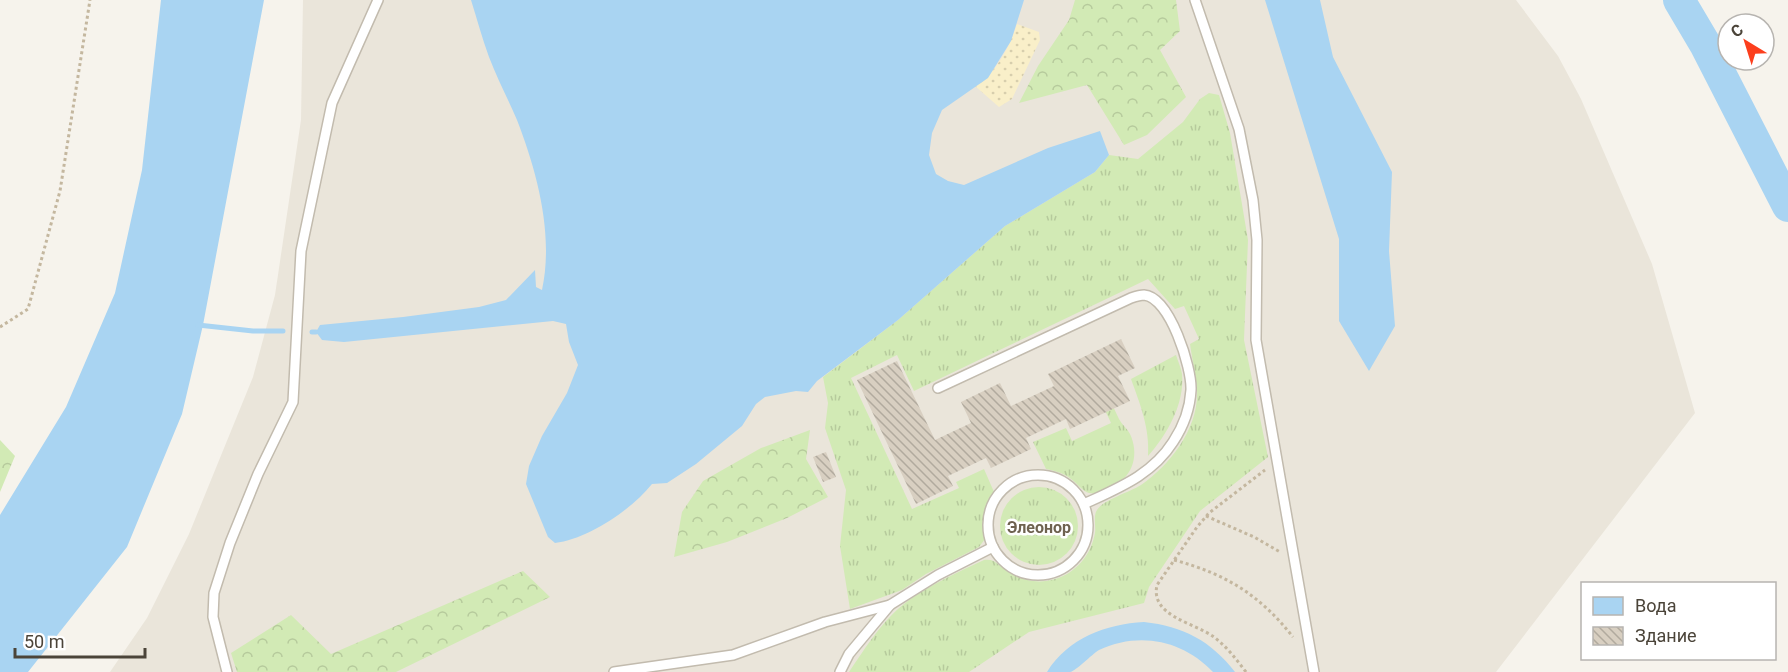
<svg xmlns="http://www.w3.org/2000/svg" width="1788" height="672" viewBox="0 0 1788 672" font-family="Roboto,sans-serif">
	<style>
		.residential { fill: #eae5da }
		.grass { fill: url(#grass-tufts) }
		.forest { fill: url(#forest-crowns) }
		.sand { fill: url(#sand-dots) }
		.water { fill: #a9d4f2 }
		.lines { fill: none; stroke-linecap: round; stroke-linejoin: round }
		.stream { stroke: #a9d4f2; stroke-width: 5 }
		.river { stroke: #a9d4f2; stroke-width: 32 }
		.building { fill: url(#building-back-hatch) }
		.lane-casing { stroke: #c2bbae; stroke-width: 12 }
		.path { stroke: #c4b79f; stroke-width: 3; stroke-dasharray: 3 3; stroke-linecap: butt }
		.lane { stroke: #fff; stroke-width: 9 }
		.labels { text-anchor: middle; stroke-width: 5; stroke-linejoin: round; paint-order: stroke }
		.neighbourhood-label { font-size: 16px; font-weight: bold; fill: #6e6250; stroke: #fff }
	</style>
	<defs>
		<pattern id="grass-tufts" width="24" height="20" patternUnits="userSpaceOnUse" patternTransform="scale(1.5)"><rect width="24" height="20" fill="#d2eab5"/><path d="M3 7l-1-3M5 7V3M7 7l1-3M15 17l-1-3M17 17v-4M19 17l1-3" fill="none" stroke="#b6ca9c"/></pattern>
		<pattern id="forest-crowns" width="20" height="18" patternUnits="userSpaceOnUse" patternTransform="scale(1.5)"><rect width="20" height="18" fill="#d2eab5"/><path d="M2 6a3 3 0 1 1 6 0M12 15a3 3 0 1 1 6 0" fill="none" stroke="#b6ca9c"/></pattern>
		<pattern id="sand-dots" width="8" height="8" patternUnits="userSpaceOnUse" patternTransform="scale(1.5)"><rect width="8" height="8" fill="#f9efc9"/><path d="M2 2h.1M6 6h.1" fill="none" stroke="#d7cead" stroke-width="1.8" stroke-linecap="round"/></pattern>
		<pattern id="building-back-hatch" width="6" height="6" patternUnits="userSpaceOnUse" patternTransform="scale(1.5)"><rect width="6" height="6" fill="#d8cfc1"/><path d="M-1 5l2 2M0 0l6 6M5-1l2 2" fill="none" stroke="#b1aa9e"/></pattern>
	</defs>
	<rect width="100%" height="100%" fill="#f6f3ec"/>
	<polygon class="residential" points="303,0 1516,0 1558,56 1581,99 1652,264 1695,413 1496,672 110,672 147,618 189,534 253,377 275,295 301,120"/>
	<g class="grass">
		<path d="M1209,93L1219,95L1230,133L1248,240L1244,340L1268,457L1200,511L1149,587L1144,603L1029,632L969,672H849C866,647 883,619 909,600C932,584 958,572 984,560C995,558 998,565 1007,571C1021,581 1039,584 1055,579C1076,573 1091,555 1095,533C1096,526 1093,516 1097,510C1103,500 1130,492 1141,485C1170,465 1199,428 1197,390C1196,375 1192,359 1190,344L1199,339L1184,306L1175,309L1148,279L914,391L897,355L851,378L912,509L959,488L956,482L984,469L994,492C983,506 982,523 985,539L979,547L926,574L902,590L850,609L840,546L846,490L825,428L828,403L823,377L898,320L1005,226L1095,172L1109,155L1138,159L1183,122L1200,99Z"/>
		<path d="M1176,355C1178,361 1181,368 1182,374C1185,403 1167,435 1148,456C1150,428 1140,404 1131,379Z"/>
		<path d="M1106,390C1110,399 1114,409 1119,419C1122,425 1127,428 1130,434C1139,453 1134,475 1115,485C1107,489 1098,495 1089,493C1082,491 1077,483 1071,479C1064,473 1055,471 1046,469L1033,442L1066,428L1072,441L1111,423L1097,393Z"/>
		<circle cx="1039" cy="526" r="39"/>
	</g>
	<g class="forest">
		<polygon points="1075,0 1176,0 1180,31 1160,50 1186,97 1147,135 1124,145 1087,85 1019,103 1038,66 1069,20"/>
		<polygon points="810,430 806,459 828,497 787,518 727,542 674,557 682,512 703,481 761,448"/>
		<polygon points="0,440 15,456 0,492"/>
		<polygon points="523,571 550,597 396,672 237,672 231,653 291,615 331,654"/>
	</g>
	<path class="sand" d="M1017,24L1039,32L1040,40L1012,99L999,107L975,86C996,73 1009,48 1017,24Z"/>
	<g class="water">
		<polygon points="161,0 264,0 203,325 182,414 127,547 28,672 0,672 0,515 66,407 115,293 142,170"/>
		<path d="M471,0H1024L1011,41L988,78L942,110L932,133L929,155L936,174L948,181L964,185L1048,148L1100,131L1109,155L1095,172L1005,226L898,320L817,381L808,392L796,391L765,397L756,404L742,426L696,464L667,483L652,484C631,510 588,539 555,543L548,537L526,484L529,466L542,436L567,393L578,365L569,342L566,324L553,321L344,342L322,340L316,332L320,325L403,317L479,307L506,300L535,270L536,287L542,290C554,234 537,172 517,120C508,99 497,78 489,57C482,38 477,19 471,0Z"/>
		<polygon points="1265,0 1320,0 1333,57 1392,172 1389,251 1395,326 1369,371 1339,321 1339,239"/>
		<path d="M1144,622C1183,626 1211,641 1235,672H1213C1183,640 1139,631 1099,650C1091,655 1076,671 1070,672C1063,672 1054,672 1047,672C1068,638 1106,624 1144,622Z"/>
	</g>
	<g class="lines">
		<g class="stream">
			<polyline points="198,325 253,331 283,331"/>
			<polyline points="312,332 316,332"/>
		</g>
		<polyline class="river" points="1679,0 1705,44 1788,206"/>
	</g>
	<g class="building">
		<polygon points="1121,339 1135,368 1118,376 1130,401 1070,429 1066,419 1026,438 1031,449 991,468 986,458 948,476 953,486 916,504 857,380 897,361 935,440 971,423 961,402 1000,383 1011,406 1054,386 1048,374"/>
		<polygon points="826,452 836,477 823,482 813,457"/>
	</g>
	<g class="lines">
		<g class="lane-casing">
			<g id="lane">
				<polyline points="1195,0 1239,129 1253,200 1257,240 1256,340 1314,672"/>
				<path d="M938,388L1131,298C1134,297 1140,295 1144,295C1170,297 1192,368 1191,390C1190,408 1183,427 1173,442C1152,475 1118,488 1084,504"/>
				<circle cx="1038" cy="525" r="50"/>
				<polyline points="227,672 213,617 214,593 230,543 258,474 293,402 301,251 332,103 378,0"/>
				<polyline points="614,672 733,655 825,622 890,605 938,575 993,547"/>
				<polyline points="840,672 849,654 890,605"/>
			</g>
		</g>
		<g class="path">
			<polyline points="0,327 28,309 60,191 90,0"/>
			<polyline points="1206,516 1254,537 1280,552"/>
			<path d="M1174,560C1226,574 1260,595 1293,637"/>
			<path d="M1246,672C1236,659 1227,647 1214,637C1193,622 1150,616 1157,585L1197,527L1209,513L1265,470"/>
		</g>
		<use href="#lane" class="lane"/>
	</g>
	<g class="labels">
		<g class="neighbourhood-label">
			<text x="1039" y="533">Элеонор</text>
		</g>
	</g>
	<rect x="1581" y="582" width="195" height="78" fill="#ffffff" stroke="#b7b4b0" stroke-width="1.5"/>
	<rect x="1593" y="597" width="30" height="18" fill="#a9d4f2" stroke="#b7b4b0" stroke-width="1.5"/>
	<text x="1635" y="612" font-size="18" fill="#4b4439">Вода</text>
	<rect x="1593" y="627" width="30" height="18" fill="url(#building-back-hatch)" stroke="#b7b4b0" stroke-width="1.5"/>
	<text x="1635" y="642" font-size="18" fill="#4b4439">Здание</text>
	<g transform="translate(1746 42) rotate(322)"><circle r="28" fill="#ffffff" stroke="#b7b4b0" stroke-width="1.5"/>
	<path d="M0-4.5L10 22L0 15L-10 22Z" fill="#fc3f1d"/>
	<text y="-9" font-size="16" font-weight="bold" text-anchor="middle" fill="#4b4439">С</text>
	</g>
	<path d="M15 648v9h130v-9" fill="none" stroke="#4b4439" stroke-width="3"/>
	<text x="24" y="648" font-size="18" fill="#4b4439" stroke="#ffffff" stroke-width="4.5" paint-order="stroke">50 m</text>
</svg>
